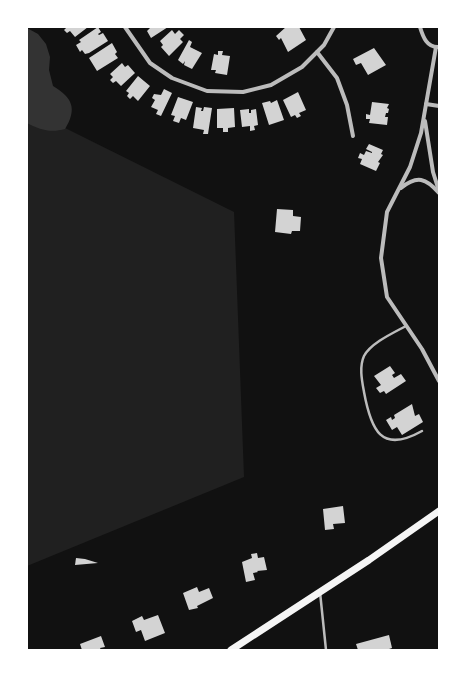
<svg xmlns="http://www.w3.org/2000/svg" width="466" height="677" viewBox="0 0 466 677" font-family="'IBM Plex Sans',sans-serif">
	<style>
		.green { fill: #202020 }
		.water { fill: #333 }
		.building { fill: #d3d3d3 }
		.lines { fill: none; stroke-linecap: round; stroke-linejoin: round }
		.service { stroke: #bcbcbc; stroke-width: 2.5 }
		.minor { stroke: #bcbcbc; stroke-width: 4 }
		.secondary { stroke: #f5f5f5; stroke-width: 7 }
	</style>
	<rect width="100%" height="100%" fill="#111"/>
	<polygon class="green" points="27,118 61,126 234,212 244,477 27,566"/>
	<path class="water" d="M27,28L38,34L46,44L50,57L49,70L53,86C73,98 77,109 65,129C51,133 40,130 27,123Z"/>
	<g class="building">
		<polygon points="67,27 88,27 75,37 70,31 67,33 64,30"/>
		<polygon points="98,27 101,32 98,34 99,35 103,33 108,41 89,53 85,54 82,50 80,52 76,45 81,42 79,40"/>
		<polygon points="149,27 168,27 151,38 147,31 150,28"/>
		<polygon points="286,27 299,27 306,40 288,52 281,38 279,40 276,36"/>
		<polygon points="172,30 175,34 179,30 184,35 180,39 183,42 169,56 161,47 163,45 160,41"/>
		<polygon points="189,40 192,42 190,47 202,53 192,69 184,65 185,61 183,64 178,60"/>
		<polygon points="112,43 117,52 115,54 118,58 97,71 89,58"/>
		<polygon points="374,48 386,65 368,75 361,63 356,65 353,59"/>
		<polygon points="218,51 223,51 222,55 230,56 227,75 215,73 216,70 211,70 214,54 218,55"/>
		<polygon points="122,63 125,67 128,65 135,73 121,86 116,81 113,83 110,80 113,77 110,74"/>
		<polygon points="138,76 150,86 138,101 133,96 130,99 127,96 129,93 126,91"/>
		<polygon points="164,89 172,93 161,116 156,114 158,110 151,107 155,100 152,98 154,94 161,95"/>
		<polygon points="298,92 306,110 299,113 301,116 297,118 295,115 291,117 283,100"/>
		<polygon points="178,97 193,102 186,120 181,118 179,123 173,121 175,116 171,115"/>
		<polygon points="277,100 284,120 269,125 262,103 270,101 271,103"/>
		<polygon points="372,102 389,104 387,108 389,109 388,113 386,113 385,117 388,117 387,125 369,123 370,119 366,119 366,114 370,115"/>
		<polygon points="196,107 202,108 201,111 203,111 204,107 212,108 208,134 203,134 204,130 193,128"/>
		<polygon points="234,108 235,127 228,128 228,132 223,132 223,128 217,128 217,109"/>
		<polygon points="249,109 249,113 251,113 251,110 256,109 258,125 254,126 255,130 250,131 250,126 242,127 240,110"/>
		<polygon points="369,144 383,150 381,154 383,155 378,162 380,163 376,171 360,164 362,159 358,158 360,153 364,155 366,151 372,153 372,152 366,149"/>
		<polygon points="277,209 293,210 293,216 301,217 300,231 292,231 291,234 275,232"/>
		<polygon points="390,366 395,373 392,375 394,378 401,374 406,381 386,394 384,391 380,393 376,388 381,385 374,376"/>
		<polygon points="412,404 415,416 419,414 423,422 402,435 397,427 392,430 386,420 391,417 392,420 395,418 394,415"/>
		<polygon points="343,506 345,523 333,524 334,529 325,530 323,509"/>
		<polygon points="257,553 258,558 264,557 267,570 257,571 258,572 253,573 255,580 246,582 242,562 252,558 251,554"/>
		<polygon points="76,558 85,559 98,563 75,565"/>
		<polygon points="197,587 199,592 209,588 213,598 197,606 198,608 189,610 183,593"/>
		<polygon points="158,615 165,633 145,641 141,630 136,632 132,621 142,616 144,620"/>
		<polygon points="389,635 392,648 386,650 358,650 356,644"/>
		<polygon points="101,636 105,647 100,648 101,650 82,650 80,644"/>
	</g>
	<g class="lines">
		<g class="service">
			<path d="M406,326C393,333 371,343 364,356C359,367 362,381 364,392C371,430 381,454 422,431"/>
			<polyline points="320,592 326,650"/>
		</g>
		<g class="minor">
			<polyline points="125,27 150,63 172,78 207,91 243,92 271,85 302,67 324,45 334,27"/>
			<path d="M420,27C423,37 427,48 439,47"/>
			<polyline points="436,47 421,133 410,167 387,212 381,258 387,297 422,349 439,381"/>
			<polyline points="317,52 337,78 347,105 353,136"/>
			<polyline points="426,104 439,106"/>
			<polyline points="425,121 433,172 439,191"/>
			<path d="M401,188C417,175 426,178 439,193"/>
		</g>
		<polyline class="secondary" points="231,650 369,560 439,511"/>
	</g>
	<rect width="466" height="677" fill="none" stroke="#ffffff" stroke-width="56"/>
</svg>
